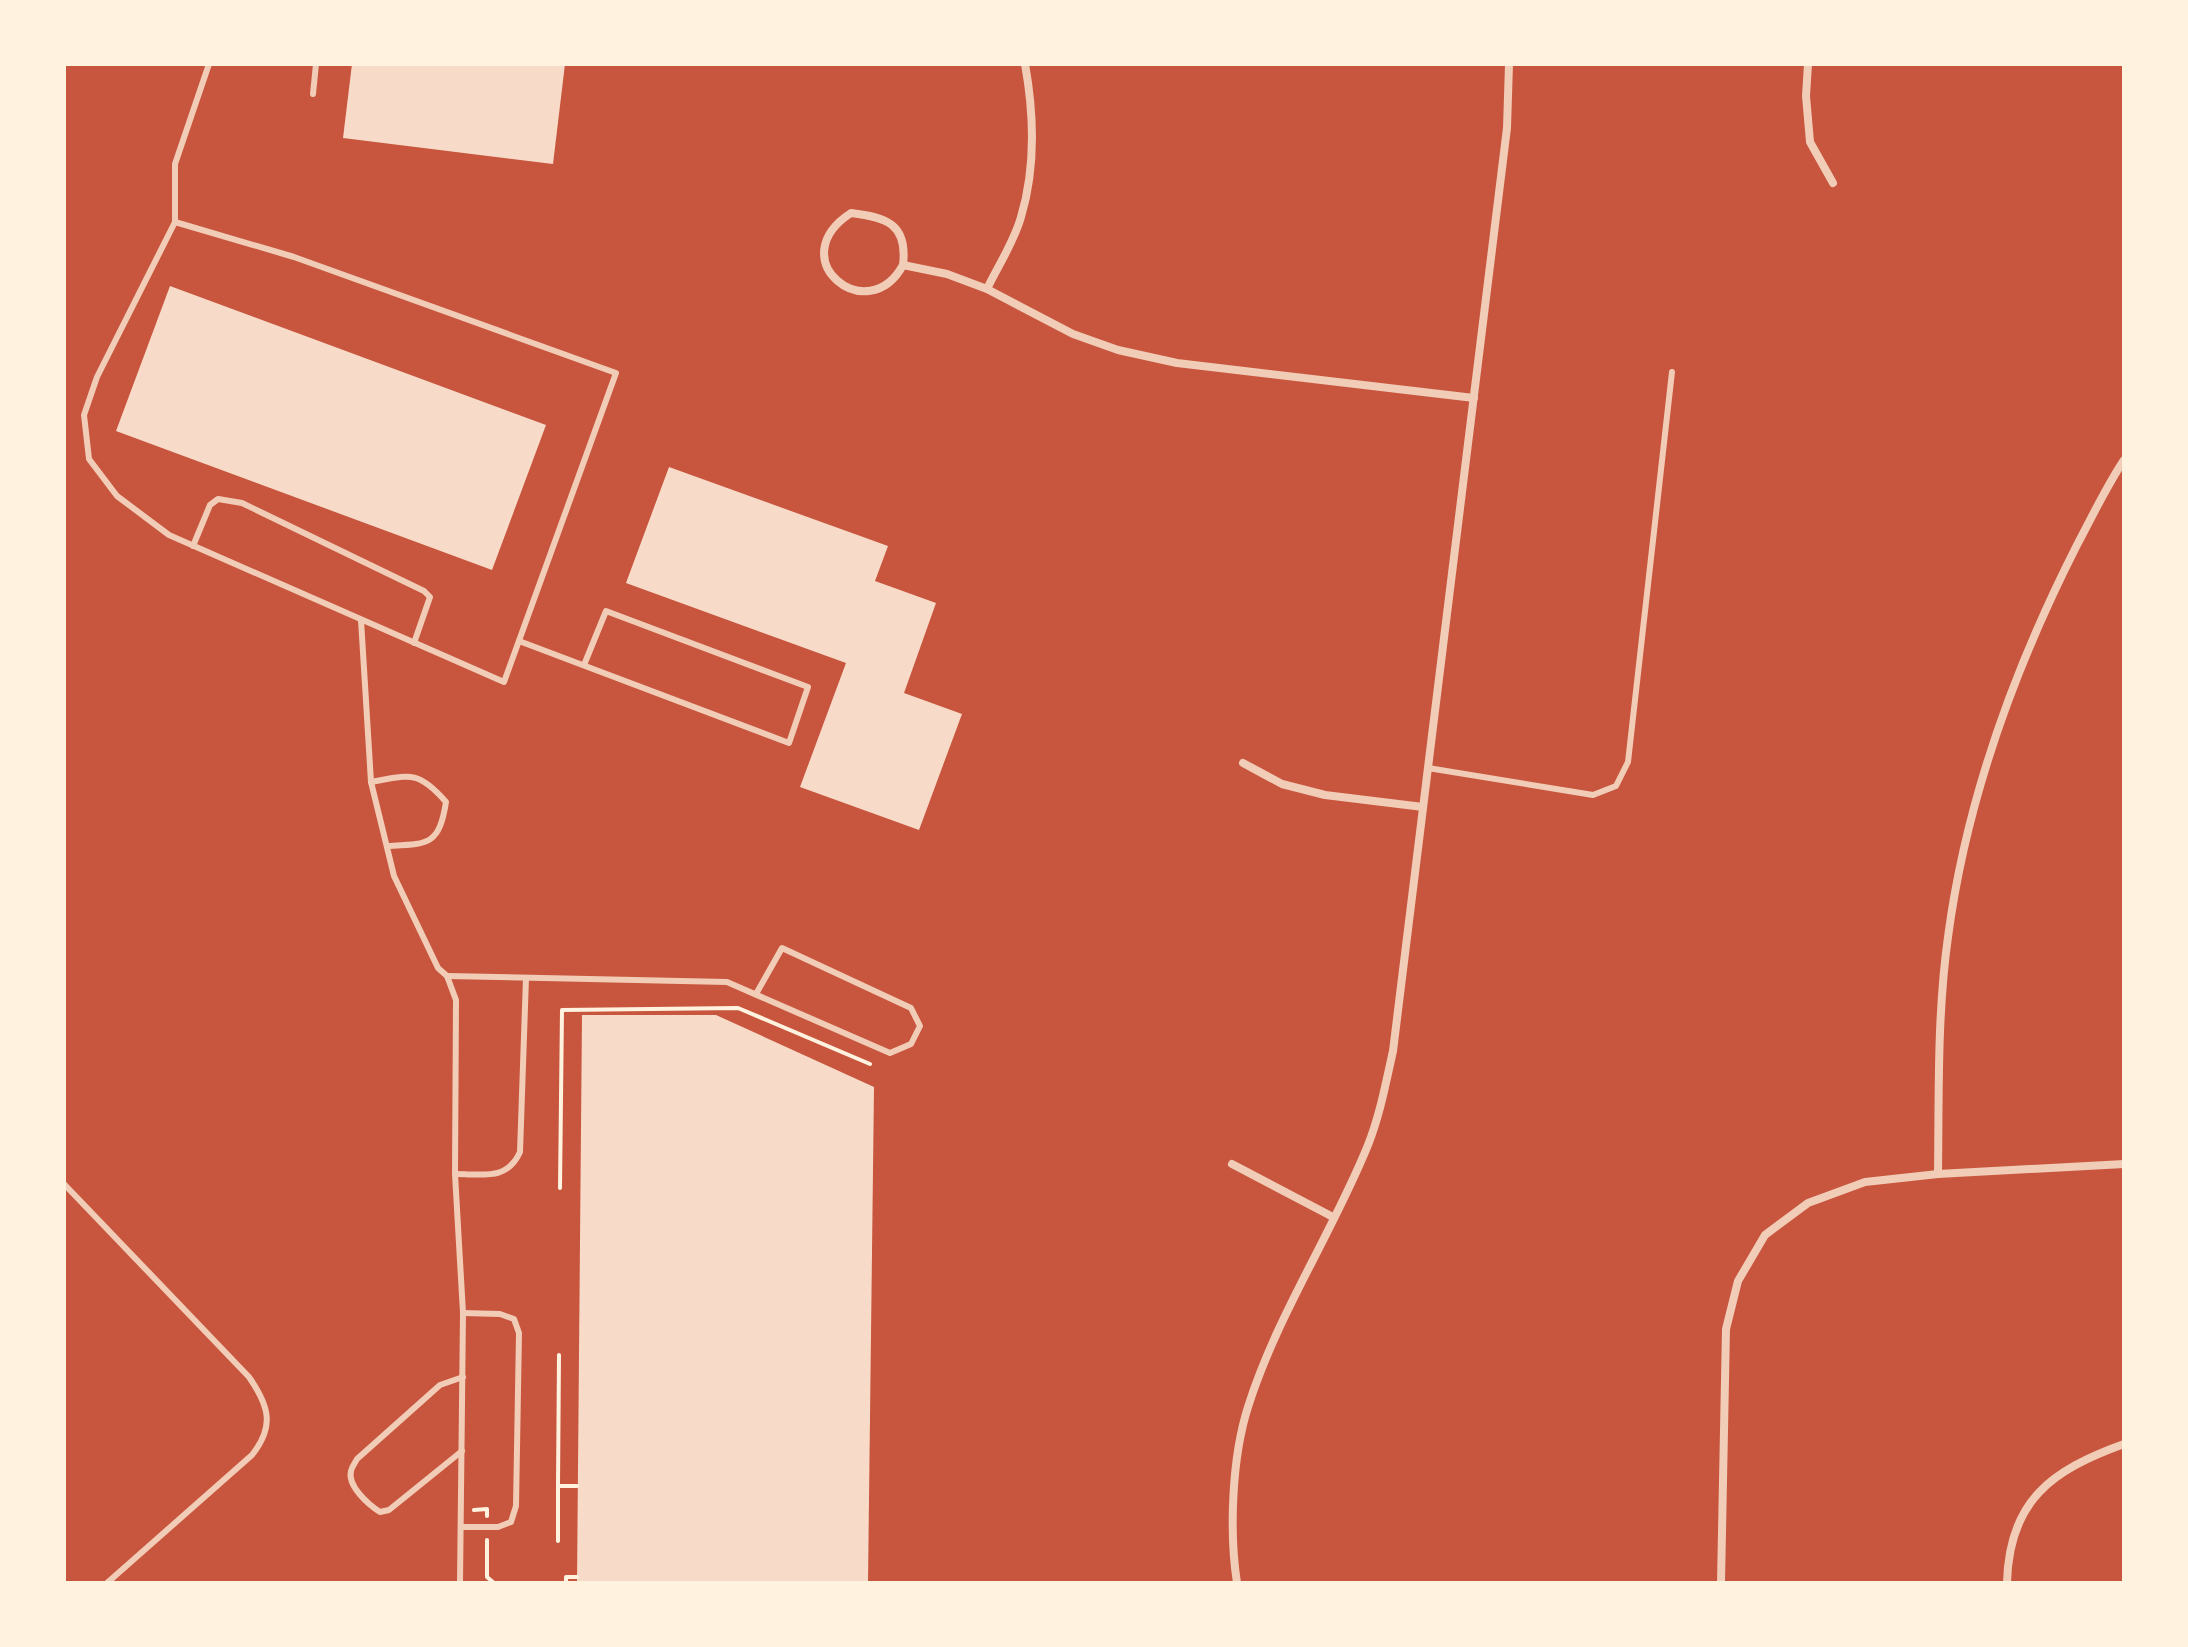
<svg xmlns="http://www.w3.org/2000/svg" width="2188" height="1647" viewBox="0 0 2188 1647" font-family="'Sofia Sans Condensed',sans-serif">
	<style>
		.building { fill: #f7dbc8 }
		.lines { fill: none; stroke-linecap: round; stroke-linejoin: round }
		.path { stroke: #fff3e0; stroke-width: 4 }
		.service { stroke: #f1ccb7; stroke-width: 6 }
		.minor { stroke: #f1ccb7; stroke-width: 8 }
	</style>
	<rect width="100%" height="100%" fill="#c8553d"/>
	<g class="building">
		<polygon points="352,64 565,64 553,164 343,138"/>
		<polygon points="170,286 546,425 492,570 116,431"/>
		<polygon points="669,467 888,546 875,581 936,603 904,693 962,714 919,830 800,787 846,663 626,583"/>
		<polygon points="582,1015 716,1015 874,1087 868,1583 577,1583"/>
	</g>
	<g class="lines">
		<g class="path">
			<polyline points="560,1188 562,1010 738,1008 870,1064"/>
			<polyline points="559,1355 558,1486 577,1486"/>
			<polyline points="474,1510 487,1509 487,1516"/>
			<polyline points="487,1540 487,1577 494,1583"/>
			<polyline points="558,1541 558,1486"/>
			<polyline points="566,1583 566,1577 577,1577"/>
		</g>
		<g class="service">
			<polyline points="313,94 316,64"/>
			<polyline points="175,222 294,257 616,373 504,682 169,535 117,496 89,459 84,415 97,377 175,222 175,164 209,64"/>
			<polyline points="193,546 210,505 218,499 242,503 424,591 430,597 414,643"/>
			<polyline points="361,620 371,782"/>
			<polyline points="519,641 789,743 808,687 606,611 584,665"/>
			<polyline points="1428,768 1593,795 1616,786 1628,762 1672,372"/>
			<path d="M387,846C428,844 439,846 446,802C418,770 410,775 371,782L394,876L438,968L447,976L456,1000L455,1174L463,1313L460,1583"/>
			<polyline points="447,976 727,982 890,1053 911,1044 920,1026 911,1008 782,948 756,994"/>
			<path d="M455,1174C483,1174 507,1181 520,1152L526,978"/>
			<path d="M64,1184L249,1377C269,1406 275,1426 252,1455L107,1583"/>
			<path d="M462,1451L389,1510L380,1512C369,1505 347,1486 351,1471C352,1466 355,1463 357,1459L440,1385L463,1377"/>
			<polyline points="461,1527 498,1527 511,1522 516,1506 519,1333 514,1319 500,1314 463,1313"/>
		</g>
		<g class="minor">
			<polyline points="1808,64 1806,96 1810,142 1833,183"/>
			<path d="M903,265C868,330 780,259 851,213C886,217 908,224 903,265L947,274L987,289L1073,334L1118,350L1177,363L1474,398"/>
			<path d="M987,289C998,266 1014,242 1021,217C1036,167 1034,114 1025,64"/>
			<polyline points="1243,763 1282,784 1325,795 1423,807"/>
			<polyline points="1232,1164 1333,1217"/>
			<path d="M1938,1174C1939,1095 1937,1015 1948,937C1966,801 2015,667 2077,545C2092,517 2106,487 2124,460"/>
			<path d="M1237,1583C1229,1531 1232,1457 1248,1407C1277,1315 1332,1234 1368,1145C1380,1115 1386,1082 1393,1051L1507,128L1509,64"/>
			<polyline points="1721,1583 1726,1329 1738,1281 1765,1235 1808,1203 1865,1182 1938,1174 2124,1164"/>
			<path d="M2007,1583C2009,1500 2052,1470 2124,1444"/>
		</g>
	</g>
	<rect width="2188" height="1647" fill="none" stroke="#fff3e0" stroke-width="132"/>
</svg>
